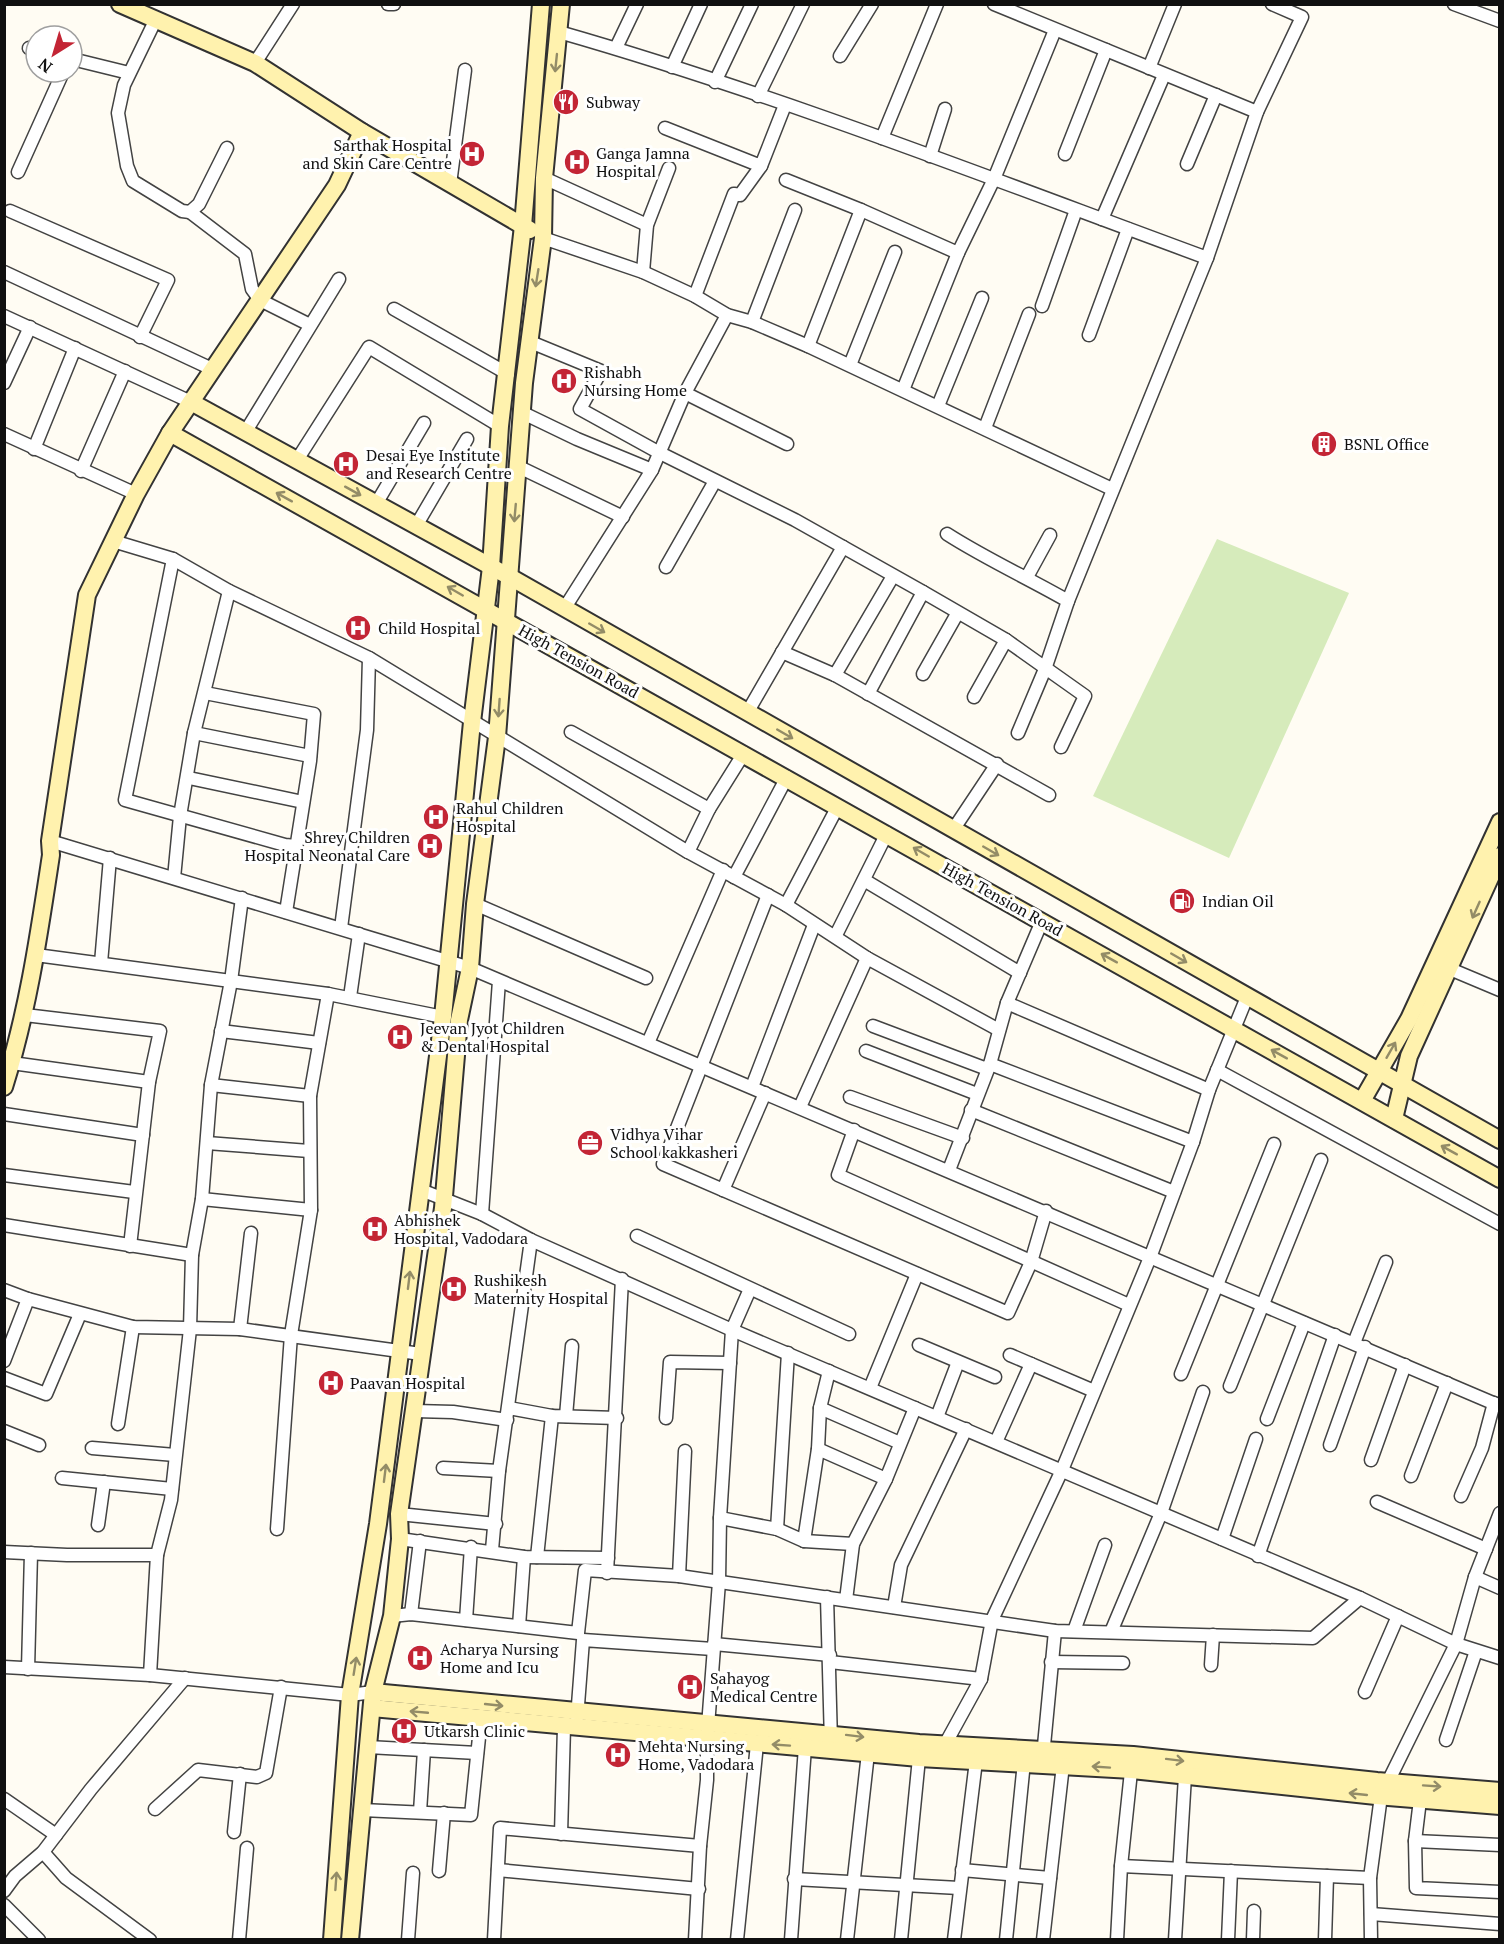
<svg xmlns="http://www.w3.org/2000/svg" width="1504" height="1944" viewBox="0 0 1504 1944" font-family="'PT Serif',serif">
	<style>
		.green { fill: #d6ebbb }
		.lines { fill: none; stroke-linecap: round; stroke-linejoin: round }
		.street-casing { stroke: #434343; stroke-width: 15 }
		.secondary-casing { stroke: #323232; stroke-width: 20 }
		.street { stroke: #fff; stroke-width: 12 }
		.secondary { stroke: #fff2ae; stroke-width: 16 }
		.oneway { stroke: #938c67 }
		.labels { text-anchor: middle; stroke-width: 6; stroke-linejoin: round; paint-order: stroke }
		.poi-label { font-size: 16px; fill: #101010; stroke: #fff; text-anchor: start }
		.street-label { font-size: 16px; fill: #101010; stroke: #fff }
	</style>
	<rect width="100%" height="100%" fill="#fffcf3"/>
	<polygon class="green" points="1217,539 1349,593 1229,858 1093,796"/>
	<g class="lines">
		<g class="street-casing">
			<g id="street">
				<polyline points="388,4 394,4"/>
				<polyline points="994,4 1257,112"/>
				<polyline points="1454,4 1500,21"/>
				<polyline points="155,21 124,85 118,113 127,166 133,181 182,211 190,212 199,204 227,148"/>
				<path d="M559,32C779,95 992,179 1207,258"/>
				<polyline points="29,48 36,50"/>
				<polyline points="616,48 637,4"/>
				<polyline points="840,56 872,4"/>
				<polyline points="72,59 129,73"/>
				<polyline points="255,63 293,4"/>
				<polyline points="672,67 701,4"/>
				<polyline points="1149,68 1175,4"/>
				<polyline points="715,82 752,4"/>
				<polyline points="758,96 803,4"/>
				<polyline points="665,128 761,166 785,105"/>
				<polyline points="882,138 937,4"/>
				<polyline points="1065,154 1106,50"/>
				<polyline points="930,156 945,109"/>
				<polyline points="1187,164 1216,95"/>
				<polyline points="18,172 63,72"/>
				<polyline points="544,178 647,225"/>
				<polyline points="786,180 861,210 958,253"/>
				<polyline points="450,184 465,70"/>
				<polyline points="10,211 168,280 140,337"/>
				<polyline points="190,212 245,254 252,289 260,300 310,325"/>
				<polyline points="1102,219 1164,75"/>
				<polyline points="543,238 643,272 695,296 727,315 752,322 808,346 1112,489"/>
				<polyline points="4,272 212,369"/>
				<polyline points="643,272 647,225 669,168"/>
				<polyline points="695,296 734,194 740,195 761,166"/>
				<polyline points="1042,306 1076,210"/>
				<polyline points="394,309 508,374"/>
				<polyline points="4,316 191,402"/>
				<polyline points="752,322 795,210"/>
				<polyline points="1089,335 1128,229"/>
				<polyline points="528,341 601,371 580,409 658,452 795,520 923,592 1006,640 1085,696 1061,747"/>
				<polyline points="808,346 861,210"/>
				<polyline points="850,365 895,252"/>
				<polyline points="4,383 30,327"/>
				<polyline points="903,390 958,253 994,179 1055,30"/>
				<polyline points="685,393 787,444"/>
				<polyline points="938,406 982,298"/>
				<polyline points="523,413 577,439 652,470"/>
				<polyline points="985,428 1029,314"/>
				<polyline points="246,431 339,279"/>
				<polyline points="4,434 136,494"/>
				<polyline points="34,449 75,348"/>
				<polyline points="297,460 369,347 500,426"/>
				<polyline points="519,467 623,517"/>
				<polyline points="81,471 125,371"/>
				<polyline points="376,504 424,423"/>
				<polyline points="416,526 467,439"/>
				<path d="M947,534C986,559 1028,578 1068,601"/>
				<polyline points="113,541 173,559 229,591 369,658 688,852 786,905 867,958 999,1030"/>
				<polyline points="173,559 125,800 285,845 296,846"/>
				<polyline points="666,567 715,481"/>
				<polyline points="1027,577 1050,535"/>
				<polyline points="564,609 652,470 685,393 727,315"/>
				<polyline points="782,652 835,675 1049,795"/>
				<polyline points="923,674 957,614"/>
				<polyline points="835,675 893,576"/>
				<polyline points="205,693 314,714 310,761 286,912"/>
				<polyline points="868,694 923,592"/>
				<polyline points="974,697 1006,640"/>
				<polyline points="747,713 843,547"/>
				<polyline points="571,732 709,809"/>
				<polyline points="194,733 310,756"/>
				<polyline points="1018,733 1045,669 1068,601 1207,258 1257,112 1302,17 1272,4"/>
				<polyline points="189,778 303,802"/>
				<polyline points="953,830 997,764"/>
				<polyline points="50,841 470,968 1500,1406"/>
				<polyline points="688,852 709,809 744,753"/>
				<polyline points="734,877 787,777"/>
				<polyline points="174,878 180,816 194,733 229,591"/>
				<polyline points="864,880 1020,973"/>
				<polyline points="768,895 663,1164 1008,1313 1031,1262 1046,1211"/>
				<polyline points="475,904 646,978"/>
				<polyline points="786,905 838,806"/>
				<polyline points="341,928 367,730 369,658"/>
				<polyline points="836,935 887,833"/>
				<polyline points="36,955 328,994 443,1017"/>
				<polyline points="101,963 110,858"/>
				<polyline points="1450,969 1500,990"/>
				<polyline points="350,997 359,934"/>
				<polyline points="1007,1003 1209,1090"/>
				<polyline points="25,1015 160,1031 149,1082 130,1246"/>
				<polyline points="873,1026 987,1069"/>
				<polyline points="221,1031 319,1043"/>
				<polyline points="648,1043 723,870"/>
				<polyline points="866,1051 977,1094"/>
				<polyline points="12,1063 149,1082"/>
				<polyline points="990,1064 1193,1142"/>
				<polyline points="1217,1070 1500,1224"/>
				<polyline points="211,1085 310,1096"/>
				<polyline points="752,1087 814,925"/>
				<polyline points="850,1097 963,1138"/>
				<polyline points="800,1107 867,958"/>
				<polyline points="971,1110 1174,1192"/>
				<polyline points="4,1114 143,1135"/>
				<polyline points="854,1130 838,1175 1129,1305"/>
				<polyline points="207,1143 309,1151"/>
				<polyline points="949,1170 990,1064 1007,1003 1042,921"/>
				<polyline points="4,1175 134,1192"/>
				<polyline points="421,1190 482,1214 531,1240 732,1330 1360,1598 1456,1644 1500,1658"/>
				<polyline points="723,1190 765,1093"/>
				<polyline points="202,1199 311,1210"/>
				<polyline points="482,1214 499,981"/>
				<polyline points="4,1225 192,1255"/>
				<polyline points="637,1236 849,1334"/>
				<polyline points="4,1290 28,1299 133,1327 240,1329 421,1354"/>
				<polyline points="240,1329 251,1233"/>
				<polyline points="1354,1343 1386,1262"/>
				<polyline points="919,1345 995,1377"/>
				<polyline points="1010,1355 1094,1391"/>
				<polyline points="4,1361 28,1299"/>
				<polyline points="1181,1374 1274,1144"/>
				<polyline points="4,1378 46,1394 80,1314"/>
				<polyline points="1230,1386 1321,1160"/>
				<polyline points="870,1388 917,1274"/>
				<polyline points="509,1408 552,1416 617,1418"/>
				<polyline points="820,1408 900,1443"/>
				<polyline points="415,1411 453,1412 507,1420"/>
				<polyline points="566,1416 572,1346"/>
				<polyline points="937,1417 958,1362"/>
				<polyline points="666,1418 670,1362 730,1363"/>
				<polyline points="1267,1419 1304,1323"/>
				<polyline points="118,1424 133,1327"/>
				<polyline points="4,1431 39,1445"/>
				<polyline points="996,1442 1031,1364"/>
				<polyline points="1330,1445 1365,1347"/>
				<polyline points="92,1448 175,1455"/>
				<polyline points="818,1449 886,1479"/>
				<polyline points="1371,1460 1405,1365"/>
				<polyline points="443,1468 499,1471"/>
				<polyline points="1411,1476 1447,1383"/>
				<polyline points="62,1478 172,1489"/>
				<polyline points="1461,1496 1482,1448 1494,1403"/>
				<polyline points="1377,1502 1486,1549"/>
				<polyline points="399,1514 496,1524"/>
				<polyline points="720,1518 777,1529 804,1541 853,1544"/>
				<polyline points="98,1525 104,1482"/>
				<polyline points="277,1529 291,1335 311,1210 310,1096 328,994"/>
				<polyline points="777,1529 788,1353"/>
				<polyline points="400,1539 524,1557 608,1558"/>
				<polyline points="1222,1539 1256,1439"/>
				<polyline points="804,1541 818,1449 820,1408 829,1371"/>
				<polyline points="492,1550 499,1471 531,1240"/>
				<polyline points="4,1552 67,1555 157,1555 171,1500 190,1329 192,1255 202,1199 211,1085 231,981 242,898"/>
				<polyline points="1258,1556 1335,1335"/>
				<polyline points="537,1557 552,1416"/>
				<polyline points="607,1573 622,1279"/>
				<polyline points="679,1576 685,1451"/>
				<polyline points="1475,1577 1500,1588"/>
				<polyline points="827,1597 831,1742"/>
				<polyline points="846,1600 853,1544 886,1479 915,1408"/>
				<polyline points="894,1607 901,1565 966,1429"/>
				<polyline points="411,1614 420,1541"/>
				<polyline points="392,1616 411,1614 578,1633 585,1570 679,1576 1055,1631 1313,1638 1360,1598"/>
				<polyline points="466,1620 471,1547"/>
				<polyline points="519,1626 524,1557"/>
				<polyline points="1074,1631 1105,1545"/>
				<polyline points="1111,1632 1161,1513 1203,1392"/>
				<polyline points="714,1644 830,1655"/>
				<polyline points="830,1662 981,1679"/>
				<polyline points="1051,1662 1123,1663"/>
				<polyline points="1211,1665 1213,1635"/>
				<polyline points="4,1667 150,1675 350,1695 373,1692"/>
				<polyline points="28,1669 31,1553"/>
				<polyline points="150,1675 157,1555"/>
				<polyline points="1365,1692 1398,1616"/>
				<polyline points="577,1718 583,1640 713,1649"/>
				<polyline points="1446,1740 1476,1651"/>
				<polyline points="368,1747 477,1753"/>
				<polyline points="942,1750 981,1679 992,1620 1062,1470 1151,1255 1193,1142 1209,1090 1247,997"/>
				<polyline points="1043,1756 1055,1631"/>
				<polyline points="4,1799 56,1835"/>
				<polyline points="1420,1800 1415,1841 1416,1888 1500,1892"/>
				<polyline points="155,1809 198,1770 257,1777 266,1773 281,1687"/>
				<polyline points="362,1810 471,1815 481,1718"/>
				<polyline points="420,1812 424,1750"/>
				<polyline points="234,1832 240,1774"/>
				<polyline points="561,1834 564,1727"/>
				<polyline points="1415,1841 1500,1845"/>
				<polyline points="43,1852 66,1878 150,1940"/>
				<polyline points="1121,1866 1370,1878"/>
				<polyline points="498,1870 699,1889"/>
				<polyline points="962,1870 1050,1878"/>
				<polyline points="439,1871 444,1813"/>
				<polyline points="794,1879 959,1888"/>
				<polyline points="4,1891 15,1876 43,1852 91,1789 185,1678"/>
				<polyline points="4,1905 39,1940"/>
				<polyline points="1371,1914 1500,1924"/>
				<polyline points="239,1940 247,1848"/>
				<polyline points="408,1940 413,1873"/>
				<polyline points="494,1940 500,1828 700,1846"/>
				<polyline points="695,1940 700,1846 707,1780 707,1739 719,1582 720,1518 732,1330 750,1289"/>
				<polyline points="737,1940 757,1744"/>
				<polyline points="791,1940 805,1747"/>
				<polyline points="847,1940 868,1753"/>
				<polyline points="901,1940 919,1758"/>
				<polyline points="954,1940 976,1761"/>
				<polyline points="1006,1940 1024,1762"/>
				<polyline points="1043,1940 1063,1765"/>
				<polyline points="1117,1940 1121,1866 1132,1762"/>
				<polyline points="1175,1940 1185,1776"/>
				<polyline points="1228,1940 1231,1871"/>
				<polyline points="1253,1940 1254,1911"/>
				<polyline points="1325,1940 1327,1876"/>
				<polyline points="1371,1940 1370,1878 1381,1796 1456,1644 1475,1577 1500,1513"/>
			</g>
		</g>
		<g class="secondary-casing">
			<g id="secondary">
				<polyline points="120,4 255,63 362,132 530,230"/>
				<polyline points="191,402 510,577 1500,1140"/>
				<polyline points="170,433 1500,1179"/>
				<path d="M4,1087C28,1011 39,934 51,855L50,841L87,595L136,494L170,433L337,185L362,132"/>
				<polyline points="1362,1101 1409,1019 1500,822"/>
				<polyline points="1394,1119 1409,1056 1500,856"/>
				<polyline points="373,1692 919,1743 1133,1755 1377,1781 1500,1791"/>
				<polyline points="372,1708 919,1758 1132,1770 1376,1796 1500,1806"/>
				<polyline points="332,1940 350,1695 378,1524 443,1017 472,722 491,567 500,426 523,226 541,4"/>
				<polyline points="350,1940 373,1692 392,1616 400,1539 399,1514 443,1208 459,1020 470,968 475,904 497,737 524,383 543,238 544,178 561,4"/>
			</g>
		</g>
		<use href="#street" class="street"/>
		<use href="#secondary" class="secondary"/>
	</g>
	<defs><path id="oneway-shaft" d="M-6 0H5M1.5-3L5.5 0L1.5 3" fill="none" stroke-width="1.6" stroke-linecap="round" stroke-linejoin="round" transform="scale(1.5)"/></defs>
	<g class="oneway">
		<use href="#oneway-shaft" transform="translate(556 63) rotate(96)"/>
		<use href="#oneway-shaft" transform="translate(537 278) rotate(99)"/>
		<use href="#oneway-shaft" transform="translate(353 491) rotate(29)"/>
		<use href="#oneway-shaft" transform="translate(284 497) rotate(-151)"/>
		<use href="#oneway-shaft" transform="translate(515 513) rotate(95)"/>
		<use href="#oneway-shaft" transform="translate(455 591) rotate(-150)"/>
		<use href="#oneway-shaft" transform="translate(597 628) rotate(30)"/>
		<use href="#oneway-shaft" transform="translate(499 708) rotate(94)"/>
		<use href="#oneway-shaft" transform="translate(785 734) rotate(30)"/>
		<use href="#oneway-shaft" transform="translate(991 851) rotate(30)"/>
		<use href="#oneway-shaft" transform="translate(921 852) rotate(-150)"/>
		<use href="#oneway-shaft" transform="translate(1476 910) rotate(114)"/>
		<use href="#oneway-shaft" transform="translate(1109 958) rotate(-151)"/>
		<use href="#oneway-shaft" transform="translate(1179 958) rotate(30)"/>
		<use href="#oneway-shaft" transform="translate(1391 1050) rotate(-60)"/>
		<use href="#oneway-shaft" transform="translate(1279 1054) rotate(-151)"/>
		<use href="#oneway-shaft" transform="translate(1449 1150) rotate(-151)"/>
		<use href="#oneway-shaft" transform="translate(409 1280) rotate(-83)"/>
		<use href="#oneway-shaft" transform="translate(385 1473) rotate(-83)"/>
		<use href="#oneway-shaft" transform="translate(355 1666) rotate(-81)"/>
		<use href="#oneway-shaft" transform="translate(494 1705) rotate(6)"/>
		<use href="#oneway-shaft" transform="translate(419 1712) rotate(-175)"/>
		<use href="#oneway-shaft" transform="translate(855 1736) rotate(7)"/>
		<use href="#oneway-shaft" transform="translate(781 1745) rotate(-176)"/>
		<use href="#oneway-shaft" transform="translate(1175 1760) rotate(7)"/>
		<use href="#oneway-shaft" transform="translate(1101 1767) rotate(-176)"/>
		<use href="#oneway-shaft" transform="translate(1432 1786) rotate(4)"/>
		<use href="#oneway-shaft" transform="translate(1358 1794) rotate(-174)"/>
		<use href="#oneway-shaft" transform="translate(336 1881) rotate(-86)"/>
	</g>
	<defs>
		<g id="restaurant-disc" transform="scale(1.35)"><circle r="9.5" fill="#c32535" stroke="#fff"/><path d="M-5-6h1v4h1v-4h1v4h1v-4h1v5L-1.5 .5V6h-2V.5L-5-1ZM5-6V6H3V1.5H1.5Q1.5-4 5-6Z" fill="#fff"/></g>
		<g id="hospital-disc" transform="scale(1.35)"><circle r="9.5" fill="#c32535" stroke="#fff"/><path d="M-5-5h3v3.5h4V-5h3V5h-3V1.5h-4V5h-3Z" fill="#fff"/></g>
		<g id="building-disc" transform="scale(1.35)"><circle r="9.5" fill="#c32535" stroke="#fff"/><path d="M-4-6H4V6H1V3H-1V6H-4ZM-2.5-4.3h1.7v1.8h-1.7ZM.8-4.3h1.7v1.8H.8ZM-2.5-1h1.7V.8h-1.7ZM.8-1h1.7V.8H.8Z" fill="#fff"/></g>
		<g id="fuel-disc" transform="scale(1.35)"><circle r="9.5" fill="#c32535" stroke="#fff"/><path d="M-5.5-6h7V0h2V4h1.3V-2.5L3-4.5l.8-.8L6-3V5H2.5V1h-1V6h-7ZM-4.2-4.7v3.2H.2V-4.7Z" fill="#fff"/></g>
		<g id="office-disc" transform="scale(1.35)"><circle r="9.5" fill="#c32535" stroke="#fff"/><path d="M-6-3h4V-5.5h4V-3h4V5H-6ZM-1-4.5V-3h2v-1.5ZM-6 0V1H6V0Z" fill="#fff"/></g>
	</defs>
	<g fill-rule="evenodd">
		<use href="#restaurant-disc" x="566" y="102"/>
		<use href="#hospital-disc" x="472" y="154"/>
		<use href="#hospital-disc" x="577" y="162"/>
		<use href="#hospital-disc" x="564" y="381"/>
		<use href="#building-disc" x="1324" y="444"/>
		<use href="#hospital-disc" x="346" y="464"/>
		<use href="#hospital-disc" x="358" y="628"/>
		<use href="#hospital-disc" x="436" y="817"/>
		<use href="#hospital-disc" x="430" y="846"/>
		<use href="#fuel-disc" x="1182" y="901"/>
		<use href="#hospital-disc" x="400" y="1037"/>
		<use href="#office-disc" x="590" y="1143"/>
		<use href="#hospital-disc" x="375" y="1229"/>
		<use href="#hospital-disc" x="454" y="1289"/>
		<use href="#hospital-disc" x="331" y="1383"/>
		<use href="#hospital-disc" x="420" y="1658"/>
		<use href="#hospital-disc" x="690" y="1687"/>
		<use href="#hospital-disc" x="404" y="1731"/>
		<use href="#hospital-disc" x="618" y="1755"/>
	</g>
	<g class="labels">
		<g class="poi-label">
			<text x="586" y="108">Subway</text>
			<text x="452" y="151" text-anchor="end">Sarthak Hospital<tspan x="452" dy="18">and Skin Care Centre</tspan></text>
			<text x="596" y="159">Ganga Jamna<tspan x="596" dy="18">Hospital</tspan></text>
			<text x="584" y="378">Rishabh<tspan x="584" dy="18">Nursing Home</tspan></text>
			<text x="1344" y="450">BSNL Office</text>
			<text x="366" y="461">Desai Eye Institute<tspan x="366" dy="18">and Research Centre</tspan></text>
			<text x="378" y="634">Child Hospital</text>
			<text x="456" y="814">Rahul Children<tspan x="456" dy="18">Hospital</tspan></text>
			<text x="410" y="843" text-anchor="end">Shrey Children<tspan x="410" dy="18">Hospital Neonatal Care</tspan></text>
			<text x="1202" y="907">Indian Oil</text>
			<text x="420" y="1034">Jeevan Jyot Children<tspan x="420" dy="18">&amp; Dental Hospital</tspan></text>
			<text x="610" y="1140">Vidhya Vihar<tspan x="610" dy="18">School kakkasheri</tspan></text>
			<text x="394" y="1226">Abhishek<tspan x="394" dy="18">Hospital, Vadodara</tspan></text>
			<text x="474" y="1286">Rushikesh<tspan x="474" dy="18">Maternity Hospital</tspan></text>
			<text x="350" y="1389">Paavan Hospital</text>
			<text x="440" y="1655">Acharya Nursing<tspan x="440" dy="18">Home and Icu</tspan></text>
			<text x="710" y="1684">Sahayog<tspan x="710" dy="18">Medical Centre</tspan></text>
			<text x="424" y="1737">Utkarsh Clinic</text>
			<text x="638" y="1752">Mehta Nursing<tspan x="638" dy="18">Home, Vadodara</tspan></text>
		</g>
		<g class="street-label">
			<text transform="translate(579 661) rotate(29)" y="6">High Tension Road</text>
			<text transform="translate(1003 899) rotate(29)" y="6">High Tension Road</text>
		</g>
	</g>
	<rect width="1504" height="1944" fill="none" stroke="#101010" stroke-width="12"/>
	<g transform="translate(54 54) rotate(217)"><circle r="28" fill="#ffffff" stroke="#9f9f9f" stroke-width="1.5"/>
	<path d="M0-4.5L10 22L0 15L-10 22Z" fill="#c32535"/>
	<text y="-9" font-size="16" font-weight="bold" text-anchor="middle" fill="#101010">N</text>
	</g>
</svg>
